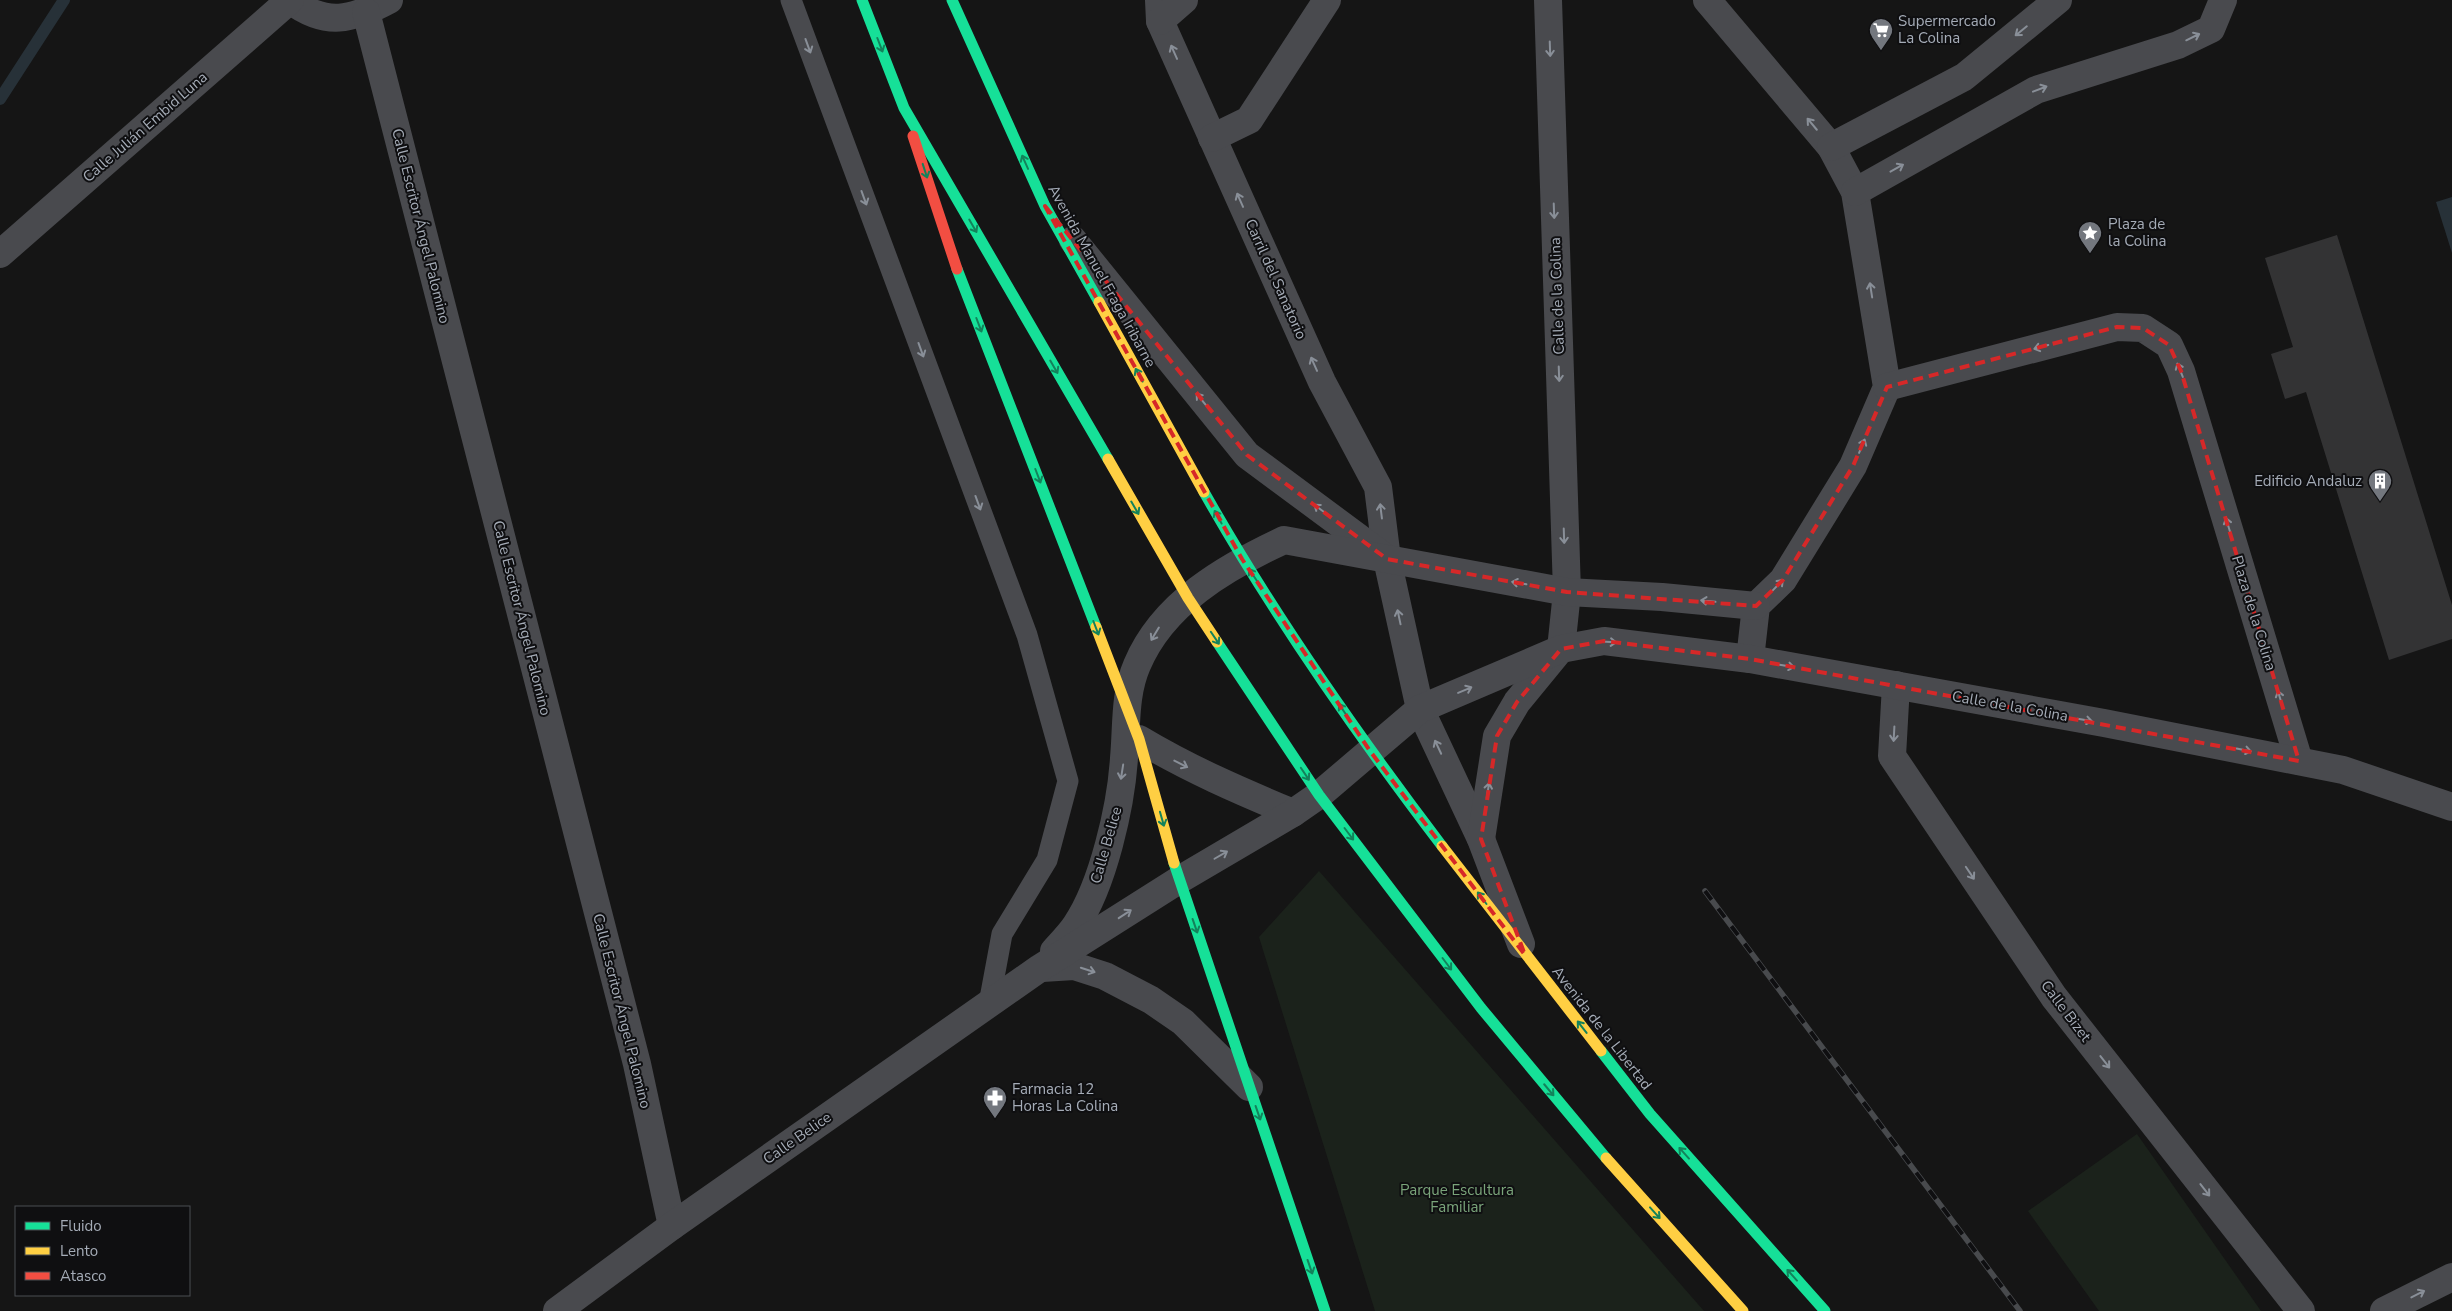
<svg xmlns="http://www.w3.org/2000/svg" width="2452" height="1311" viewBox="0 0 2452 1311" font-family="'Nunito Sans',sans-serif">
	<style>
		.green { fill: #1b221b }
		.water { fill: #273138 }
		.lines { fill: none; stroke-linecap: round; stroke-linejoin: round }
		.stream { stroke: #273138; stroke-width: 12 }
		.building { fill: #333334 }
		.lane { stroke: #494a4e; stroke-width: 21 }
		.street { stroke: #494a4e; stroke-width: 28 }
		.fast { stroke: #16e098; stroke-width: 11 }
		.slow { stroke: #ffcf43; stroke-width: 11 }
		.jam { stroke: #f24e42; stroke-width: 11 }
		.rail-casing { stroke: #484a4d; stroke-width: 5.5 }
		.rail { stroke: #0f0f11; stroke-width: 4; stroke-dasharray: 11; stroke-linecap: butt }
		.oneway { stroke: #898f98 }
		.oneway2 { stroke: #13825b }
		.marked { fill: none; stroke: #d62828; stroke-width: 4; stroke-dasharray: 10 6; stroke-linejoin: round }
		.labels { text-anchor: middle; stroke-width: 4; stroke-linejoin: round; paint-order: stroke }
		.poi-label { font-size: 15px; fill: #a5acb7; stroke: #0f0f11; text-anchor: start }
		.street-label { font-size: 15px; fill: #a5acb7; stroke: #0f0f11 }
		.park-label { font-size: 15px; fill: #7aa47a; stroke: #0f0f11 }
	</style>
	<rect width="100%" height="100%" fill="#151515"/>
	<g class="green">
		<polygon points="1319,871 1704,1311 1375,1311 1259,937"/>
		<polygon points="2137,1134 2261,1311 2099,1311 2028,1211"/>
	</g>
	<polygon class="water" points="2452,197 2452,253 2436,202"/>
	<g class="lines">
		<polyline class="stream" points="0,99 64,0"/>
	</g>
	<polygon class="building" points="2337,235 2452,605 2452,639 2389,660 2306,392 2285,399 2271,354 2293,347 2265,258"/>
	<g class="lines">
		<polyline class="lane" points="791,0 1027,635 1068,781 1047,860 1002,934 989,1004"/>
		<g class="street">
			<path d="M290,0C326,27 352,20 389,0"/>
			<polyline points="1159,0 1160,21 1322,382 1378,487 1387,559 1420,709 1481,839 1521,944"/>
			<polyline points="1548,0 1567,592 1561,649"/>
			<polyline points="1707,0 1831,147 1855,192 1887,387 1853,466 1783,580 1756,606 1750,659"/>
			<polyline points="366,12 637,1064 672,1226"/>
			<polyline points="1160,21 1184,0"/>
			<polyline points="1212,138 1249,120 1327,0"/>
			<polyline points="1831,147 1964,77 2058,0"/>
			<polyline points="1855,192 2036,90 2178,45 2211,29 2223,0"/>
			<polyline points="1073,240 1247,455 1382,555"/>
			<polyline points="0,254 290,0"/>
			<polyline points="1887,387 2117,327 2143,328 2169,345 2181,371 2299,761"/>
			<polyline points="1896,685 1892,756 2054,997 2301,1311"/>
			<path d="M1139,739C1189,769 1240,791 1293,813"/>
			<polyline points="1481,839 1497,736 1517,702 1558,652"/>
			<path d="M1054,951C1062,942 1070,934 1076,925C1103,885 1121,806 1124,758C1127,727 1124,695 1137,665C1163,603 1226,567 1284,540L1567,592L1662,597L1756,606"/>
			<polyline points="1042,968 1074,966 1105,976 1151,1000 1183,1022 1249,1087"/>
			<polyline points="557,1311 672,1226 1040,968 1179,880 1293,813 1319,795 1420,709 1561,649 1604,641 1750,659 2104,723 2343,770 2452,807"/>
			<polyline points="2384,1311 2452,1277"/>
		</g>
		<g class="fast">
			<polyline points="862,0 904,108 1108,459"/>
			<polyline points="952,0 1045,206 1099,302"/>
			<polyline points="957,269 1096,627"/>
			<path d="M1204,492C1274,616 1356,733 1442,846"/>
			<polyline points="1217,642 1319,795 1481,1008 1606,1158"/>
			<polyline points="1174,863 1325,1311"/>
			<polyline points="1601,1051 1650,1114 1825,1311"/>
		</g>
		<g class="slow">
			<polyline points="1099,302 1204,492"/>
			<polyline points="1108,459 1188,598 1217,642"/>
			<polyline points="1096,627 1139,739 1174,863"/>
			<polyline points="1442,846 1601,1051"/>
			<polyline points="1606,1158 1743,1311"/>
		</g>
		<polyline class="jam" points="913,136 957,269"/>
		<g class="rail-casing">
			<polyline id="rail" points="1705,891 2020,1311"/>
		</g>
		<use href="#rail" class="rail"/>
	</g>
	<defs><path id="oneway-shaft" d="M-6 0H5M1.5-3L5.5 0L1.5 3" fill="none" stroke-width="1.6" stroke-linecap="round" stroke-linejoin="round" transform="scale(1.25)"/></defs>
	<g class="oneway">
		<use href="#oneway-shaft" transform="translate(2021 31) rotate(141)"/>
		<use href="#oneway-shaft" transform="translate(2193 37) rotate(-26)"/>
		<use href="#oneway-shaft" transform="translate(808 46) rotate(70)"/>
		<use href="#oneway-shaft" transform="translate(1550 49) rotate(88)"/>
		<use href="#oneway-shaft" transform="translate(1174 52) rotate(-114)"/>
		<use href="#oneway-shaft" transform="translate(2040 89) rotate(-21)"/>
		<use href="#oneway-shaft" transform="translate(1812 124) rotate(-130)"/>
		<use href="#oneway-shaft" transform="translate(1897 168) rotate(-29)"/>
		<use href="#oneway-shaft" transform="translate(864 198) rotate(70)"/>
		<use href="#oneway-shaft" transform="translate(1240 200) rotate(-114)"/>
		<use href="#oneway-shaft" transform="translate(1554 211) rotate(88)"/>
		<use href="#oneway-shaft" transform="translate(1871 290) rotate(-99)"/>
		<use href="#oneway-shaft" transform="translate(2041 347) rotate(165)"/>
		<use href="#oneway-shaft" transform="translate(921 350) rotate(70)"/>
		<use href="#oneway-shaft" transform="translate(1314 364) rotate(-114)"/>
		<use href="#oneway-shaft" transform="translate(2180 370) rotate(-112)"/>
		<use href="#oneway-shaft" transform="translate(1559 374) rotate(88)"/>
		<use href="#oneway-shaft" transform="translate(1201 399) rotate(-129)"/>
		<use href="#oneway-shaft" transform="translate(1862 446) rotate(-67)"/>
		<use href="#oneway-shaft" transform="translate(978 503) rotate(70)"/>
		<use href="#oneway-shaft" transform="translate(1320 509) rotate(-143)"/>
		<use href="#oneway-shaft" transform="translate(1381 511) rotate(-97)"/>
		<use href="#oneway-shaft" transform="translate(2228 525) rotate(-107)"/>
		<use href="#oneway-shaft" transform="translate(1564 536) rotate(88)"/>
		<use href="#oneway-shaft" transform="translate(1519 583) rotate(-170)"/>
		<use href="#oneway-shaft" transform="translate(1778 585) rotate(-46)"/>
		<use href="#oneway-shaft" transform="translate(1708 601) rotate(-174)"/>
		<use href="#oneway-shaft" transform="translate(1399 617) rotate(-102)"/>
		<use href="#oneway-shaft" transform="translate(1155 634) rotate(121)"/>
		<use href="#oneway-shaft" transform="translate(1609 642) rotate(3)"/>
		<use href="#oneway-shaft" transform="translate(1787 666) rotate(10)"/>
		<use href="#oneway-shaft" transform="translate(1465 690) rotate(-23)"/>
		<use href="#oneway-shaft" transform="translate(2280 698) rotate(-107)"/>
		<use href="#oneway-shaft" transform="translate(2085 720) rotate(10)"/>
		<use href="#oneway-shaft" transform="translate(1894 734) rotate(93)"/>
		<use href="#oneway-shaft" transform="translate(1438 747) rotate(-115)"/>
		<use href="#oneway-shaft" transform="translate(2244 750) rotate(11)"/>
		<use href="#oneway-shaft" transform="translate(1181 764) rotate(27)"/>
		<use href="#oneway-shaft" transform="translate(1122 772) rotate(99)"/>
		<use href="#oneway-shaft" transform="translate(1488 790) rotate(-81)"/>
		<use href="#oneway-shaft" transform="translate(1221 855) rotate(-30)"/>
		<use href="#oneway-shaft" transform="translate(1970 873) rotate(56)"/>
		<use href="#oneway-shaft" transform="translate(1125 914) rotate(-33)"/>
		<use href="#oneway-shaft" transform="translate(1088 970) rotate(18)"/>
		<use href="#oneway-shaft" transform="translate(2105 1062) rotate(52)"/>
		<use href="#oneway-shaft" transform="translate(2205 1190) rotate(52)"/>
		<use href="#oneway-shaft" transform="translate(2418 1294) rotate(-27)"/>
	</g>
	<g class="oneway2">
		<use href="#oneway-shaft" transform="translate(880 45) rotate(69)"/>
		<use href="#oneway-shaft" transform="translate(1025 162) rotate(-114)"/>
		<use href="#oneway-shaft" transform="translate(925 171) rotate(72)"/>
		<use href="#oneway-shaft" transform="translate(973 226) rotate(60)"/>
		<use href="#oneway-shaft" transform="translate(979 325) rotate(69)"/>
		<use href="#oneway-shaft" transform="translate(1054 367) rotate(60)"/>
		<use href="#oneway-shaft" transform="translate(1139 375) rotate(-119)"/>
		<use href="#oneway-shaft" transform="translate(1038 476) rotate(69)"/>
		<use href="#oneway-shaft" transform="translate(1135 508) rotate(60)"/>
		<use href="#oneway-shaft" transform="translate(1218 517) rotate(-119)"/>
		<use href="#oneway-shaft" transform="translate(1253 575) rotate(-124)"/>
		<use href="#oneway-shaft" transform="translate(1096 628) rotate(69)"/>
		<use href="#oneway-shaft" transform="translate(1215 638) rotate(56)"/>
		<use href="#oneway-shaft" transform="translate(1343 710) rotate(-124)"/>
		<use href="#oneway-shaft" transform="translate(1305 774) rotate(56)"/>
		<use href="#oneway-shaft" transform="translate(1162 819) rotate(74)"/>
		<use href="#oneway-shaft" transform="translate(1349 834) rotate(53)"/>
		<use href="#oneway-shaft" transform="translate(1482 898) rotate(-127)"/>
		<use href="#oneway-shaft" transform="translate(1195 926) rotate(71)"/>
		<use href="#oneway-shaft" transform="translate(1447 964) rotate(53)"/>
		<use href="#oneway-shaft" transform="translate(1582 1027) rotate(-128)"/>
		<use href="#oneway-shaft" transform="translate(1549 1090) rotate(50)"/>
		<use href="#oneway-shaft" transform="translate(1258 1113) rotate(71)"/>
		<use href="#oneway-shaft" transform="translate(1684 1153) rotate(-132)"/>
		<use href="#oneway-shaft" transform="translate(1655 1213) rotate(48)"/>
		<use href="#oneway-shaft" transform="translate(1310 1267) rotate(71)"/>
		<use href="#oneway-shaft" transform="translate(1792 1275) rotate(-132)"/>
	</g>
	<path class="marked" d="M1045,206L1247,455L1387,559L1567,592L1756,606L1783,580L1853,466L1887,387L2117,327L2143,328L2169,345L2181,371L2299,761L1750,659L1604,641L1561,649L1517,702L1497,736L1481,839L1525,955L1370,751L1242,559Z"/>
	<defs>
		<g id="supermarket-pin" transform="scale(1.25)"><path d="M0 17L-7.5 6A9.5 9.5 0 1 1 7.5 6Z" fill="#73777e" stroke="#0f0f11"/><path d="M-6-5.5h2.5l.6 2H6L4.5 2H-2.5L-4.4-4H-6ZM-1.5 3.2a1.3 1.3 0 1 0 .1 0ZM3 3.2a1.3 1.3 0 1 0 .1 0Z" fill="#fff"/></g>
		<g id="sight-pin" transform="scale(1.25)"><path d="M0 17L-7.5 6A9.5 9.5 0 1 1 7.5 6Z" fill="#73777e" stroke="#0f0f11"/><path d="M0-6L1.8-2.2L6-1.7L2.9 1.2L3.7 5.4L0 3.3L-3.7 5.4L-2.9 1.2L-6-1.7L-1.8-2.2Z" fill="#fff"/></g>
		<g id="building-pin" transform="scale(1.25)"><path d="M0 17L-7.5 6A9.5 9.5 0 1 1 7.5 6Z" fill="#73777e" stroke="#0f0f11"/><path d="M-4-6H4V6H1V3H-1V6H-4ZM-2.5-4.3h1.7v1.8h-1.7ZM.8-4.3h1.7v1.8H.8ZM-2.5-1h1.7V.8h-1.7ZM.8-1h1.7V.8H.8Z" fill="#fff"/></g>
		<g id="pharmacy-pin" transform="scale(1.25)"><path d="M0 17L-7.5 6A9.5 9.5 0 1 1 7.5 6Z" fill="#73777e" stroke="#0f0f11"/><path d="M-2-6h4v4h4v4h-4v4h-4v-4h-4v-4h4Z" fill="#fff"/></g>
	</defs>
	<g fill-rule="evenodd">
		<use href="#supermarket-pin" x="1881" y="30"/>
		<use href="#sight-pin" x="2090" y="233"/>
		<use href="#building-pin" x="2380" y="481"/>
		<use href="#pharmacy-pin" x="995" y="1098"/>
	</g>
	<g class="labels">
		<g class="poi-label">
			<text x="1898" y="26">Supermercado<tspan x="1898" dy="17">La Colina</tspan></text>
			<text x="2108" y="229">Plaza de<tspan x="2108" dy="17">la Colina</tspan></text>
			<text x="2362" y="486" text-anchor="end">Edificio Andaluz</text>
			<text x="1012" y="1094">Farmacia 12<tspan x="1012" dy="17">Horas La Colina</tspan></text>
		</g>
		<g class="street-label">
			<text transform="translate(145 127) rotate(-41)" y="5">Calle Julián Embid Luna</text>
			<text transform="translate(421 226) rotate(76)" y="5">Calle Escritor Ángel Palomino</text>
			<text transform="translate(1102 276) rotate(61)" y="5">Avenida Manuel Fraga Iribarne</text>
			<text transform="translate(1276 279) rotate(66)" y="5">Carril del Sanatorio</text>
			<text transform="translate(1557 296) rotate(-92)" y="5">Calle de la Colina</text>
			<text transform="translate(2254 613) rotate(73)" y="5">Plaza de la Colina</text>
			<text transform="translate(522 618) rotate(76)" y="5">Calle Escritor Ángel Palomino</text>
			<text transform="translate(2010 706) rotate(10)" y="5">Calle de la Colina</text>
			<text transform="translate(1106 845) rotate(-74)" y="5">Calle Belice</text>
			<text transform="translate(622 1011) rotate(76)" y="5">Calle Escritor Ángel Palomino</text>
			<text transform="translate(2066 1011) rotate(53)" y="5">Calle Bizet</text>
			<text transform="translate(1602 1028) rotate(52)" y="5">Avenida de la Libertad</text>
			<text transform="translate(797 1138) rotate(-35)" y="5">Calle Belice</text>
		</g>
		<g class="park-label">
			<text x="1457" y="1195">Parque Escultura<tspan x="1457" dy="17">Familiar</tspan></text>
		</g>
	</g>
	<rect x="15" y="1206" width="175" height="90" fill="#0f0f11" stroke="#4b4e53"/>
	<rect x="25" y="1222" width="25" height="8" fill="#16e098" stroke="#4b4e53"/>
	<text x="60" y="1231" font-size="15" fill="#a5acb7">Fluido</text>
	<rect x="25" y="1247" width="25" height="8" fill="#ffcf43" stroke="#4b4e53"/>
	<text x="60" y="1256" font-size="15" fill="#a5acb7">Lento</text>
	<rect x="25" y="1272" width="25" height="8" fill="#f24e42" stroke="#4b4e53"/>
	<text x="60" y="1281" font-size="15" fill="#a5acb7">Atasco</text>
</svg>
